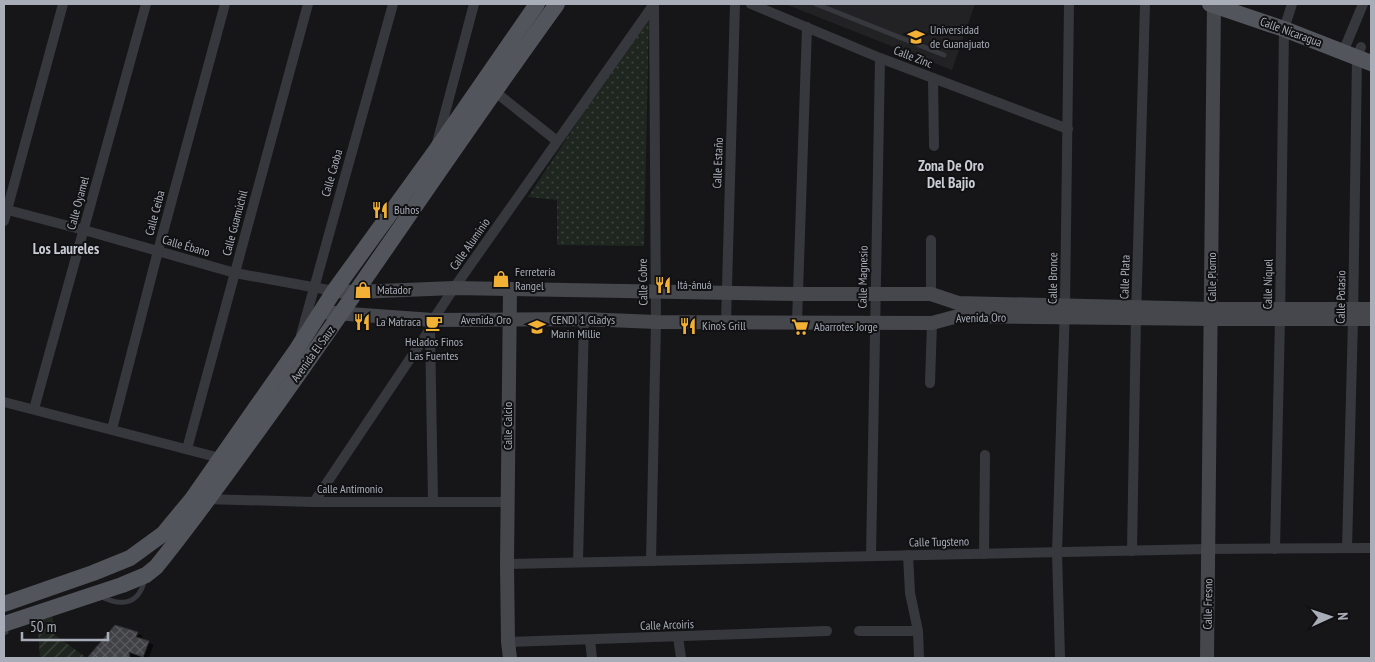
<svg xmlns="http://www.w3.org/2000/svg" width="1375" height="662" viewBox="0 0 1375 662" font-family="'PT Sans Narrow',sans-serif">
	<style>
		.built { fill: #222225 }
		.park { fill: url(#park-dots) }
		.garden { fill: url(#garden-furrows) }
		.building { fill: url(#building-cross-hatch); stroke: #303034; filter: url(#shadow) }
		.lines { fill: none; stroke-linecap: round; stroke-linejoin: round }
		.service { stroke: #37383d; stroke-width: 5 }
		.minor { stroke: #37383d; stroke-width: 10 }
		.secondary { stroke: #45474d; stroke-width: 14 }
		.primary { stroke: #53555c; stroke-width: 16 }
		.labels { text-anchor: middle; stroke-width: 4; stroke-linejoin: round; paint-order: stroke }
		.poi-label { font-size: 12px; fill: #a8adb8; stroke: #111113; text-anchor: start }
		.street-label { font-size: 12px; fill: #a8adb8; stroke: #111113 }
		.quarter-label { font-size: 15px; font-weight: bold; fill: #c9ccd4; stroke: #111113 }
	</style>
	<defs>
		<pattern id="park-dots" width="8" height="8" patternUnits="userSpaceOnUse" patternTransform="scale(1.25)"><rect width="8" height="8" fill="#1e261f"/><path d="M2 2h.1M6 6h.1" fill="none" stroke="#3c433d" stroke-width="1.8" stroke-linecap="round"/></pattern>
		<pattern id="garden-furrows" width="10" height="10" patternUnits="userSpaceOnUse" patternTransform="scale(1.25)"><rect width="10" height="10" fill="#1e261f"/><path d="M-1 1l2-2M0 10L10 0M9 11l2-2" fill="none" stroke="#3c433d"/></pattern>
		<pattern id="building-cross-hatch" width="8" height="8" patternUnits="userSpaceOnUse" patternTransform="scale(1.25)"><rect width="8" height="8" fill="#404145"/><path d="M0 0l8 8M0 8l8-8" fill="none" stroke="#595a5e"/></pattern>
		<filter id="shadow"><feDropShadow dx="4" dy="4" stdDeviation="0" flood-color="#0009"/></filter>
	</defs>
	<rect width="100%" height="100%" fill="#161618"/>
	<polygon class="built" points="785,4 975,4 952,70"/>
	<polygon class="park" points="649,13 644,246 557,245 557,200 528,197"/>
	<polygon class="garden" points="52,614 55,635 87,658 40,658 37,618"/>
	<polygon class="building" points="115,625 138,632 136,637 149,641 143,657 129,652 130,658 87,658"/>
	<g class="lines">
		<g class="service">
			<polyline points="816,4 944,55"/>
			<path d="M100,596C121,607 139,605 145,579"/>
			<polyline points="4,633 6,632"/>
		</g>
		<g class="minor">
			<polyline points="751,4 880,58 1068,129"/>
			<polyline points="1343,52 1363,4"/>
			<polyline points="933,78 934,146"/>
			<polyline points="494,91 557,141"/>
			<polyline points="437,143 474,4"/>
			<polyline points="4,209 84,230 235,273 334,291"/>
			<polyline points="4,221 63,4"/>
			<polyline points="931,240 931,294"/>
			<polyline points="726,322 735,4"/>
			<polyline points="797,322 807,27"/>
			<polyline points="430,329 433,502"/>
			<polyline points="301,335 393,4"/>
			<polyline points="930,383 932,323"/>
			<polyline points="4,402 220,458"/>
			<polyline points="34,409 146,4"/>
			<polyline points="112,429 158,251 225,4"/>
			<polyline points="187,449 308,4"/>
			<polyline points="204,499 314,502 508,502"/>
			<polyline points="314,502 430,329 433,320 454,288 654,4"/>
			<polyline points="1347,548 1353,319 1357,58 1361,47"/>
			<polyline points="1275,549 1280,318 1284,29 1292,4"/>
			<polyline points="1132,551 1136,318 1145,4"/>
			<polyline points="984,554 985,455"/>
			<polyline points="908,555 910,593 918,631 919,658"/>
			<polyline points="871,556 880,58"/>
			<polyline points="651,561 656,322 654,4"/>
			<polyline points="578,562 584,319"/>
			<polyline points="507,564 1208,549 1371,548"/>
			<polyline points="859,631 918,631"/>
			<polyline points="678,637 681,658"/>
			<polyline points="590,640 592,658"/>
			<polyline points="508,642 827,631"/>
			<polyline points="1060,658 1057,552 1065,305 1069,4"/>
		</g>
		<g class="secondary">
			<polyline points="510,289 507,564 508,642 510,658"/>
			<polyline points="334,291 356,292 454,288 510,289 797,294 931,294 958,303 1211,309 1371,309"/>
			<polyline points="321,312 433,320 584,319 656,322 932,323 958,316 1211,319 1371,319"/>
			<polyline points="1207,658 1214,4"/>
		</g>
		<g class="primary">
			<polyline points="1210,4 1284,29 1371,63"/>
			<polyline points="4,604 93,573 130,558 163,534 192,499 297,349 334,291 434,153 537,4"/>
			<path d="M4,624L122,585L146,575L156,567C199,514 238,458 278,403C372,271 462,135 557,4"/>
		</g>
	</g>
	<defs>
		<g id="school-bare" transform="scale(1.35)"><path d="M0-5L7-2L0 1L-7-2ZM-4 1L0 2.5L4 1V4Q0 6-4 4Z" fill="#f2b134" stroke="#111113" stroke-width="2.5" paint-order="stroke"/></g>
		<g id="restaurant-bare" transform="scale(1.35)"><path d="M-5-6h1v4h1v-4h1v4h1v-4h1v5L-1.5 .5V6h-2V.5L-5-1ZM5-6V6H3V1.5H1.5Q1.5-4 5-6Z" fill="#f2b134" stroke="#111113" stroke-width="2.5" paint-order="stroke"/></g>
		<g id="shop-bare" transform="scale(1.35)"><path d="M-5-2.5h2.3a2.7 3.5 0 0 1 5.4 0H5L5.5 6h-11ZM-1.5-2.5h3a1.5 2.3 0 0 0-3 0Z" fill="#f2b134" stroke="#111113" stroke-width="2.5" paint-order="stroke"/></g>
		<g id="cafe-bare" transform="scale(1.35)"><path d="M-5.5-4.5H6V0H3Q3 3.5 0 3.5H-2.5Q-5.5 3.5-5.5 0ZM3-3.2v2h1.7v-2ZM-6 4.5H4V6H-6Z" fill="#f2b134" stroke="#111113" stroke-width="2.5" paint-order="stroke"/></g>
		<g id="supermarket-bare" transform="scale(1.35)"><path d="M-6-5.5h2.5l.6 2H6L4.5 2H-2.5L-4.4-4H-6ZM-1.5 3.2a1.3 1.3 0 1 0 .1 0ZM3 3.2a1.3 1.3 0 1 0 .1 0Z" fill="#f2b134" stroke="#111113" stroke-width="2.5" paint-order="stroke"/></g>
	</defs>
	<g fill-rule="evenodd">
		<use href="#school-bare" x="916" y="37"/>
		<use href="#restaurant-bare" x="380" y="210"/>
		<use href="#shop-bare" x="501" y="279"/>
		<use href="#restaurant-bare" x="663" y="285"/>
		<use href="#shop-bare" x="363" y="290"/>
		<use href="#restaurant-bare" x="362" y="322"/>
		<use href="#cafe-bare" x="434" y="323"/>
		<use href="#restaurant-bare" x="688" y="326"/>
		<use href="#school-bare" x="537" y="327"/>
		<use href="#supermarket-bare" x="800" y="327"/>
	</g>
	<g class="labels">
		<g class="poi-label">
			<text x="930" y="34">Universidad<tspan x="930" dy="14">de Guanajuato</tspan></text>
			<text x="394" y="214">Buhos</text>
			<text x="515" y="276">Ferretería<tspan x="515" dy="14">Rangel</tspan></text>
			<text x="677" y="289">Itá-ánuá</text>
			<text x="377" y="294">Matador</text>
			<text x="551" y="324">CENDI 1 Gladys<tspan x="551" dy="14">Marin Millie</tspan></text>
			<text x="376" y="326">La Matraca</text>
			<text x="702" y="330">Kino’s Grill</text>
			<text x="814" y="331">Abarrotes Jorge</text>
			<text x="434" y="346" text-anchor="middle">Helados Finos<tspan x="434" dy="14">Las Fuentes</tspan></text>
		</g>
		<g class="street-label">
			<text transform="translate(1291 32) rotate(20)" y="4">Calle Nicaragua</text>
			<text transform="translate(913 57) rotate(21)" y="4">Calle Zinc</text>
			<text transform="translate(718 163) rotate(-88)" y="4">Calle Estaño</text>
			<text transform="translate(332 173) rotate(-74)" y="4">Calle Caoba</text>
			<text transform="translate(78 203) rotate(-75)" y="4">Calle Oyamel</text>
			<text transform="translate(155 213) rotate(-75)" y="4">Calle Ceiba</text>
			<text transform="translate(235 223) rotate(-75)" y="4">Calle Guamúchil</text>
			<text transform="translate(470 244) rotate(-55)" y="4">Calle Aluminio</text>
			<text transform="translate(186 246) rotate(16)" y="4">Calle Ébano</text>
			<text transform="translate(863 277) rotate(-89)" y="4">Calle Magnesio</text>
			<text transform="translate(1125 277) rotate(-88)" y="4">Calle Plata</text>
			<text transform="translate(1212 277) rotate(-90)" y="4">Calle Plomo</text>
			<text transform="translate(1053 278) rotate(-89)" y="4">Calle Bronce</text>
			<text transform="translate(643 282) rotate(-91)" y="4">Calle Cobre</text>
			<text transform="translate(1268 284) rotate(-89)" y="4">Calle Níquel</text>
			<text transform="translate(1341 297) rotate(-89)" y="4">Calle Potasio</text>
			<text transform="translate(981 318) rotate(-1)" y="4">Avenida Oro</text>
			<text x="486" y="324">Avenida Oro</text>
			<text transform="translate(313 354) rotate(-54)" y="4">Avenida El Sauz</text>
			<text transform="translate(508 426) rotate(-90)" y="4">Calle Calcio</text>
			<text x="350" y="493">Calle Antimonio</text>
			<text transform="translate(939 542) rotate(-1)" y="4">Calle Tugsteno</text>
			<text transform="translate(1208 604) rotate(-89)" y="4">Calle Fresno</text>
			<text transform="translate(667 625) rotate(-2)" y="4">Calle Arcoiris</text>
		</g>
		<g class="quarter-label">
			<text x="951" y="171">Zona De Oro<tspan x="951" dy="17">Del Bajio</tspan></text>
			<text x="66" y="254">Los Laureles</text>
		</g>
	</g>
	<rect width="1375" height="662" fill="none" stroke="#a8adb8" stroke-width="10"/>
	<g transform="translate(1330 617) rotate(87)" stroke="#111113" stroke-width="4" paint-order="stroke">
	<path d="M0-4L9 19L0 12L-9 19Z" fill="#a8adb8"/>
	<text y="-8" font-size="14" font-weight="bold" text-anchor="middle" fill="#a8adb8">N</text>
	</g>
	<path d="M22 632v8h86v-8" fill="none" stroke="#a8adb8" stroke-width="2.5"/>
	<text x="30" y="632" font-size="15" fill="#a8adb8" stroke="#111113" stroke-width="4" paint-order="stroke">50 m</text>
</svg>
